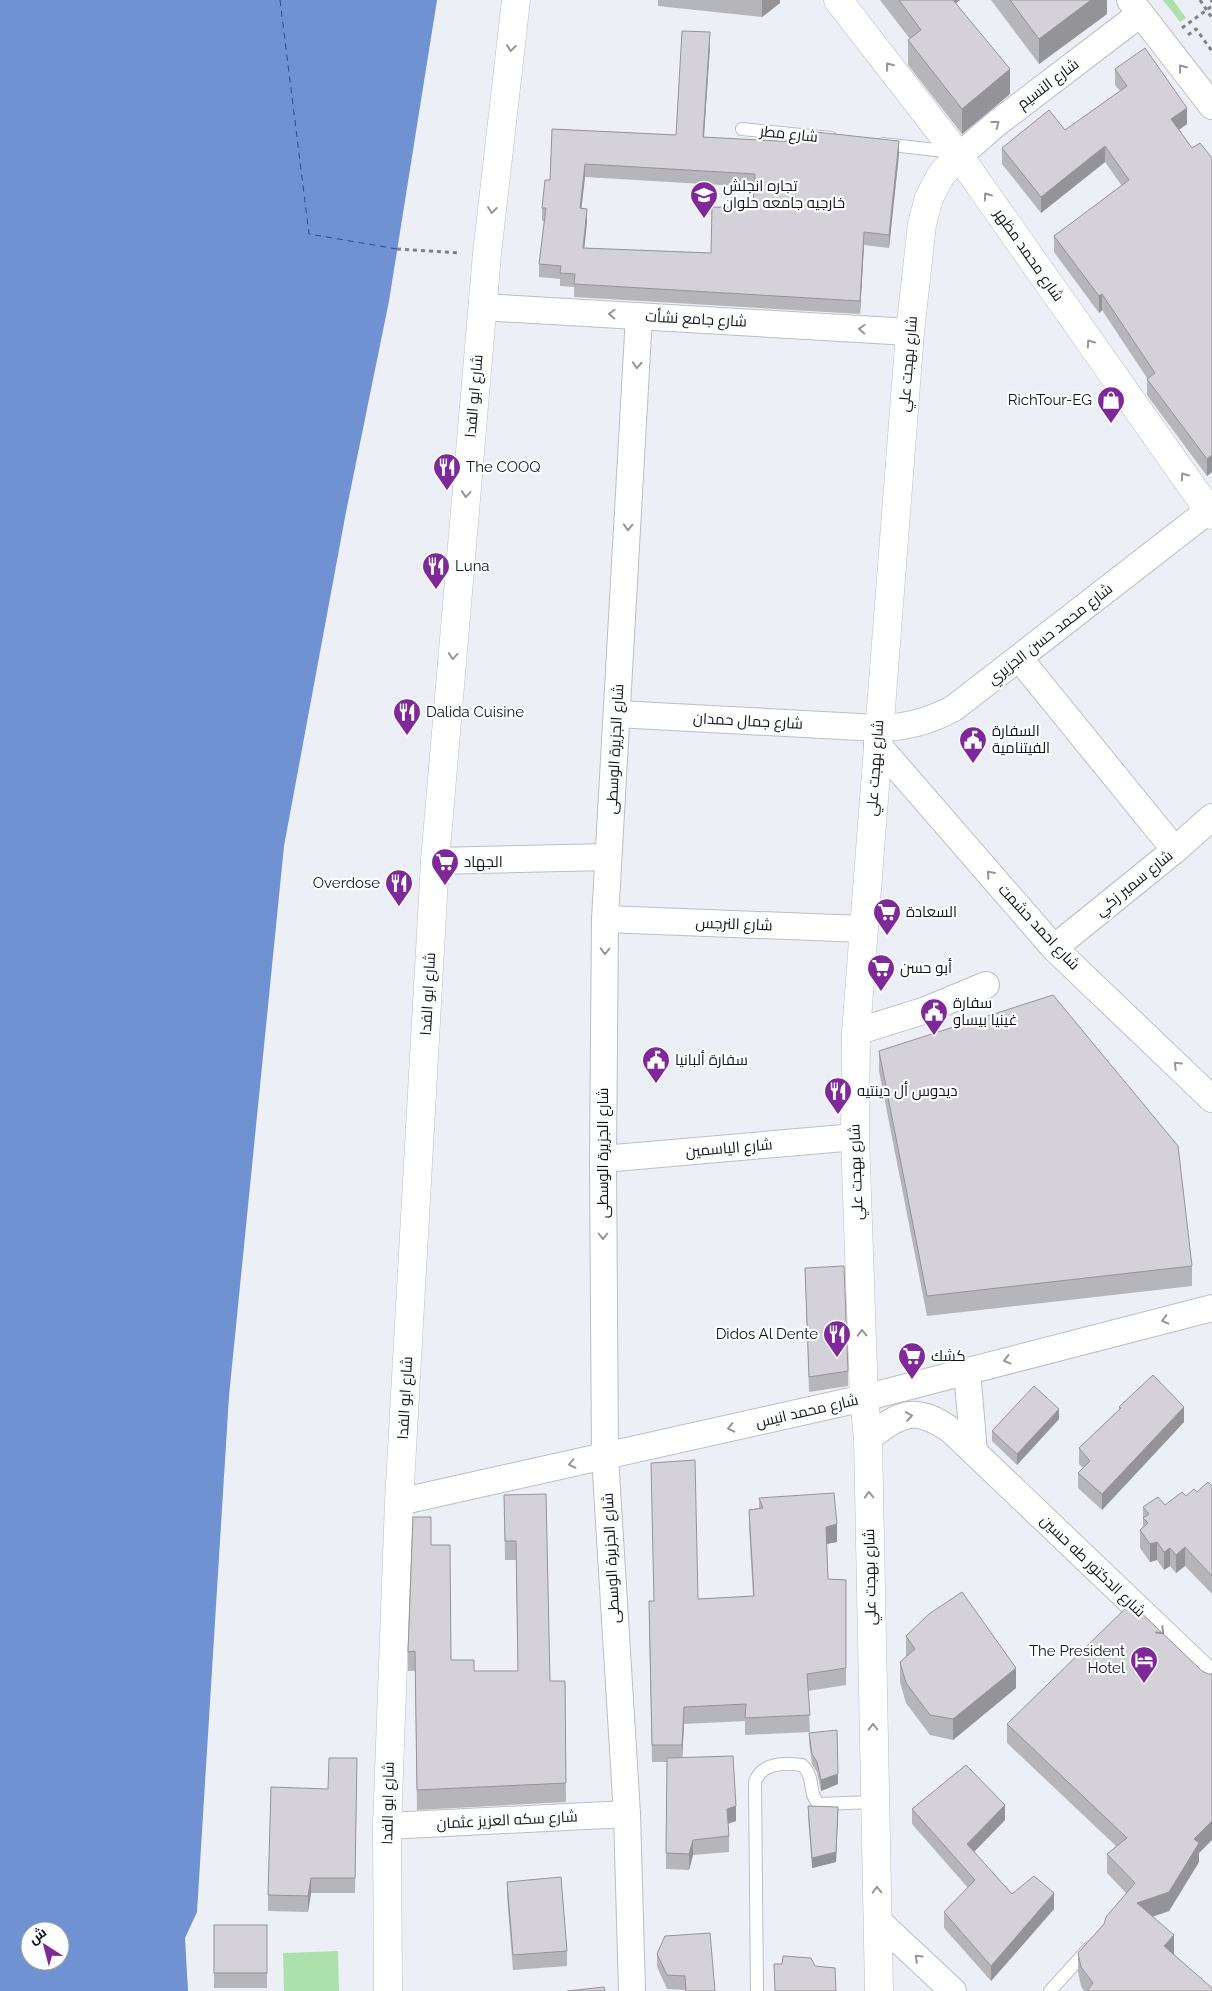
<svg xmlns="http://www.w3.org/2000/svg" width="1212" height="1991" viewBox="0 0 1212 1991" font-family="Raleway,Cairo,sans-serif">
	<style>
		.green { fill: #ace1ab }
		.water { fill: #7092d2; fill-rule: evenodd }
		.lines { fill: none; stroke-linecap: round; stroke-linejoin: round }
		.ferry { stroke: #264c99; stroke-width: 1; stroke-dasharray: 6 5; stroke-linecap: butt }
		.lane-casing { stroke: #bbbec4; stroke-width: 14 }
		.street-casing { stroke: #bbbec4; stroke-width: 28 }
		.secondary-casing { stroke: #bbbec4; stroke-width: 29 }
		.path { stroke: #7f8185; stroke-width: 3; stroke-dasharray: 4 4; stroke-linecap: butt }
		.lane { stroke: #fff; stroke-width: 12 }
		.street { stroke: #fff; stroke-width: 26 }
		.secondary { stroke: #fff; stroke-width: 28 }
		.wall { fill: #b6b5ba; fill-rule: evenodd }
		.shaded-wall { fill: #949397 }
		.building { fill: #d4d2d8; stroke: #949397; fill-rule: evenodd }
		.oneway { stroke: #959697 }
		.labels { text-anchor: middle; stroke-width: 4.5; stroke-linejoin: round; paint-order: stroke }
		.street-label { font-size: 15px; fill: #141517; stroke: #fbfdff }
		.poi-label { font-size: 15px; fill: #141517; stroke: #fbfdff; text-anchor: start }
	</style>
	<rect width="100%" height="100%" fill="#eceff5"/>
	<g class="green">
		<polygon points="1163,0 1173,0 1186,18 1180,22"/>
		<polygon points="338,1951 339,1991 284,1991 283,1953"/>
	</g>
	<path class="water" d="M0,0H437L389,301L346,512L284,846L229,1396L197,1912L185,1938L188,1991H0ZM30,1931H60V1961H30Z"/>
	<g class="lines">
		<polyline class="ferry" points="280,0 309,234 397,249"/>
		<g class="lane-casing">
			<g id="lane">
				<polyline points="742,129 831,138"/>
				<polyline points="883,144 953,152"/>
				<path d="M757,1991L755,1782C762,1762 784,1763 802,1765C816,1777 807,1793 819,1804L875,1802"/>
				<polyline points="1050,1991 1090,1947"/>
			</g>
		</g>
		<g class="street-casing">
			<g id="street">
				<polyline points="1130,0 1212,106"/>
				<polyline points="959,156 996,124 1140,14"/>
				<polyline points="482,307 910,332"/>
				<polyline points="1019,658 1175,850"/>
				<path d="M617,714L878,728C906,728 930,721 954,708L1208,511"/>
				<polyline points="877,744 1054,948 1212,1099"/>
				<polyline points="435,861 608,857"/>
				<polyline points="605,919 863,929"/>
				<polyline points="1054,948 1175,850 1212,817"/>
				<polyline points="856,1032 926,1010 986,985"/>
				<polyline points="603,1159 855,1137"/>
				<polyline points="967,1371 974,1452"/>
				<path d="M868,1439C900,1412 916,1405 952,1431L1212,1679"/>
				<polyline points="399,1502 864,1398 1212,1308"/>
				<polyline points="387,1826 627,1814"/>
				<polyline points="877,1920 953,1991"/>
				<polyline points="632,1991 627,1814 605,1457 603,1159 605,919 639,316"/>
			</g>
		</g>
		<g class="secondary-casing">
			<g id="secondary">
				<polyline points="838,0 959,156 1212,515"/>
				<polyline points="388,1991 387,1826 399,1502 435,861 487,254 516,0"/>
				<polyline points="879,1991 868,1439 864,1398 855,1137 856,1032 910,332 922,224 929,198 941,175 959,156"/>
			</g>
		</g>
		<g class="path">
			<polyline points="1200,0 1212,18"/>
			<polyline points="1211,0 1212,2"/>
			<polyline points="1182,28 1212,6"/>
			<polyline points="1188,35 1196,29 1212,51"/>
			<polyline points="397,249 461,253"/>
		</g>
		<use href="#lane" class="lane"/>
		<use href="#street" class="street"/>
		<use href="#secondary" class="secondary"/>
	</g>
	<g class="wall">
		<polygon points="658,0 780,0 780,3 762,17 658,6"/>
		<polygon points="880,0 960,0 956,3 1010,94 962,134 908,65 908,40 910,39"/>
		<polygon points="991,0 1107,0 1107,14 1039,64"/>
		<path d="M710,46L704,137L899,154L889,248L864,245L860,314L574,297V287L560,286V279L539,277V264L544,221H542V208L550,180L552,129L676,135ZM585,177L754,187L753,208L711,253L584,248L587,222L581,208Z"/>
		<polygon points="1115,69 1187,124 1179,130 1192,148 1212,158 1212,472 1207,476 1147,395 1147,378 1102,310 1099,313 1054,252 1054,236 1122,186 1105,162 1041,213 1002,164 1002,148 1065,130 1120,91 1115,85"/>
		<polygon points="879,1051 1192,1266 1192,1286 927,1316 879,1071"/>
		<polygon points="805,1268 848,1371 848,1386 809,1392"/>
		<polygon points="1119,1407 1184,1422 1102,1510 1078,1488 1078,1473 1083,1468 1079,1464 1079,1448 1119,1410"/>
		<polygon points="1059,1419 1017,1465 992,1441 992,1431"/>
		<polygon points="1212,1486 1212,1594 1185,1566 1176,1573 1170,1566 1164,1570 1157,1560 1150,1562 1140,1548 1140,1530 1143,1527 1143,1507 1165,1505"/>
		<polygon points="504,1495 550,1681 565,1681 566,1802 417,1810 415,1671 408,1671 408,1652 431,1545 451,1660 474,1671 518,1671 516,1560 505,1560"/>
		<polygon points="759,1498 837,1542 827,1544 828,1579 846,1580 846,1685 808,1691 810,1732 745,1735 745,1721 684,1724 682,1758 736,1821 728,1824 729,1836 729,1852 693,1855 689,1870 666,1869 667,1762 652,1762 649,1618 698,1599 753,1596 749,1527 749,1510 759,1508"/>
		<polygon points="906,1636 1016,1688 953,1740 930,1735 906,1703 900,1682 900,1662 906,1657"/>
		<polygon points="1007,1724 1199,1853 1199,1862 1169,1911 1153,1916 1174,1954 1212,1991 1084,1991 1081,1986 1078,1972 1078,1953 1104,1924 1126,1893 1107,1873 1107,1854 1116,1846 1007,1743"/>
		<polygon points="809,1733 838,1784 821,1791 817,1772 812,1764 809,1743"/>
		<polygon points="357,1758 355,1893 311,1893 308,1912 268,1911 268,1895 328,1789"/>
		<polygon points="808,1806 838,1817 836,1862 812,1868 808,1817"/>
		<polygon points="912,1809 1005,1820 974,1852 1012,1894 1054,1909 991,1981 944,1928 944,1912 968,1888 912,1824"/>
		<polygon points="507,1882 567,1951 567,1966 513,1970 507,1897"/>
		<rect x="214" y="1925" width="53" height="63"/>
		<polygon points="657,1954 715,1991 685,1991 685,1990 667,1989 657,1967"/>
	</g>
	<g class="shaded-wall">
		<polygon points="762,0 780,0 780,3 762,17"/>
		<polygon points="943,0 960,0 943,13"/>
		<polygon points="1091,0 1107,0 1107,14 1039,64 1039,39"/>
		<polygon points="710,32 710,46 703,150 703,137"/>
		<polygon points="1010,69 1010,94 962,134 962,109"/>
		<polygon points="1187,108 1187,124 1171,135 1171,119"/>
		<polygon points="899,141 899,154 889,248 889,235"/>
		<polygon points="1105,146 1105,162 1041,213 1041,197"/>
		<polygon points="585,164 585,177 580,221 580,208"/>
		<polygon points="587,209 587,222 583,261 583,248"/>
		<polygon points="864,232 864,245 860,314 860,301"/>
		<polygon points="1102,294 1102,310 1099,313 1099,296"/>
		<polygon points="1212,455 1212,472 1207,476 1207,459"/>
		<polygon points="1184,1407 1184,1422 1102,1510 1102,1494"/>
		<polygon points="1059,1409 1059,1419 1017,1465 1017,1454"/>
		<polygon points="837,1524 837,1542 826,1544 826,1527"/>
		<polygon points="1157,1542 1157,1560 1150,1562 1150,1544"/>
		<polygon points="1185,1547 1185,1566 1176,1573 1176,1555"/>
		<polygon points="1170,1548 1170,1566 1164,1570 1164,1552"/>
		<polygon points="1016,1668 1016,1688 953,1740 953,1719"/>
		<polygon points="684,1707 684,1724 682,1762 682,1745"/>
		<polygon points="838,1774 838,1784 821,1791 821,1780"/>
		<polygon points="1005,1805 1005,1820 967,1859 967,1844"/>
		<polygon points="736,1806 736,1821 727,1824 727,1809"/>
		<polygon points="838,1807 836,1862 812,1868 812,1858"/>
		<polygon points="1212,1821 1212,1840 1199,1853 1199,1862 1169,1911 1137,1922 1137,1903 1194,1839"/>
		<polygon points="693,1840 693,1855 689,1870 689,1854"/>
		<polygon points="311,1878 311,1893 308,1912 308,1896"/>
		<polygon points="1054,1893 1054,1909 991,1981 991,1966"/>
		<polygon points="1174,1935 1174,1954 1164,1965 1164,1946"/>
	</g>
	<g class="building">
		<polygon points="899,0 953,0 1010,69 962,109 908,40 921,30"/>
		<polygon points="1010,0 1091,0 1039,39"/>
		<path d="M682,31L710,32L703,137L815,143L816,132L899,141L889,235L864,232L860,301L574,284L575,274L560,273L561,266L539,264L546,208H542L545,180H550L552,129L676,135ZM585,164L755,174L753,208L712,207L711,253L583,248L587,209L580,208Z"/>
		<polygon points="1145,48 1187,108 1171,119 1192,148 1200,143 1212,158 1212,455 1207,459 1147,379 1155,373 1102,294 1099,296 1054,236 1129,180 1105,146 1041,197 1002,148 1049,110 1065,130 1127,86 1115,69"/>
		<polygon points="1053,995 1178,1146 1192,1266 927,1296 879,1051"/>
		<polygon points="844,1266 848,1371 809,1377 805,1268"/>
		<polygon points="1153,1375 1184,1407 1102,1494 1078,1473 1090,1461 1079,1448 1121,1408 1119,1407"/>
		<polygon points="1034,1386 1059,1409 1017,1454 992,1431"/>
		<polygon points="695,1460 698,1599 754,1596 749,1510 763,1508 759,1498 834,1493 837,1524 826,1527 828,1579 846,1580 846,1668 807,1674 810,1715 745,1718 746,1704 684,1707 682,1745 652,1745 649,1601 654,1601 651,1463"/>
		<polygon points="1208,1482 1212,1486 1212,1576 1185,1547 1176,1555 1170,1548 1164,1552 1157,1542 1150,1544 1140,1530 1148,1523 1143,1518 1149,1514 1143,1507 1158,1497 1165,1505 1182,1492 1186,1496 1194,1489 1197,1492"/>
		<polygon points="546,1494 550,1681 565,1681 566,1783 417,1790 415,1651 408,1652 413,1517 431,1517 431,1545 450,1545 451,1660 474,1660 474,1671 518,1671 516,1541 505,1541 504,1495"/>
		<polygon points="962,1592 1016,1668 953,1719 930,1715 906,1683 900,1662 915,1649 906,1636 929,1614"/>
		<polygon points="1131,1603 1202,1671 1208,1674 1212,1674 1212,1821 1194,1839 1199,1843 1169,1892 1137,1903 1174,1935 1164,1946 1212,1988 1212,1991 1087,1991 1093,1983 1081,1967 1078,1953 1104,1924 1106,1917 1135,1883 1107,1854 1127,1838 1007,1724"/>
		<polygon points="837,1730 838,1774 821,1780 817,1762 812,1754 809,1733"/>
		<polygon points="733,1756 736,1806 727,1809 729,1836 693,1840 689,1854 666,1853 667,1758"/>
		<polygon points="329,1758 357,1758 355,1878 311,1878 308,1896 268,1895 271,1787 328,1789"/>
		<polygon points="966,1765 1005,1805 967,1844 1012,1894 1034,1876 1054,1893 991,1966 944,1912 975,1880 912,1809"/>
		<polygon points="808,1806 838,1807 836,1852 812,1858"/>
		<polygon points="561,1877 567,1951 513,1955 507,1882"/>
		<rect x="214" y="1925" width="53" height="48"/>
		<polygon points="710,1933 715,1991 686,1991 685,1976 667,1975 657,1954 665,1936"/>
		<polygon points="783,1956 811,1958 815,1966 835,1968 836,1991 775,1991 774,1964 782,1964"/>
		<polygon points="604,1987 605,1991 567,1991"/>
	</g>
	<defs><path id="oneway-chevron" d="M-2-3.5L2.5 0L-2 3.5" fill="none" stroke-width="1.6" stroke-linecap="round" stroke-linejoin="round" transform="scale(1.25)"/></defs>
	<g class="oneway">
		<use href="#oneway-chevron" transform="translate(511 48) rotate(97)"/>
		<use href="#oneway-chevron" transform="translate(889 66) rotate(-128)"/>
		<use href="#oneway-chevron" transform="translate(1182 68) rotate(-128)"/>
		<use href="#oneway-chevron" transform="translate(996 124) rotate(-38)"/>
		<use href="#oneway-chevron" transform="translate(987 196) rotate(-125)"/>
		<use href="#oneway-chevron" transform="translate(492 210) rotate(97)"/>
		<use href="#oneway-chevron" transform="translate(612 314) rotate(-177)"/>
		<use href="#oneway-chevron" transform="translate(862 329) rotate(-177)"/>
		<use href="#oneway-chevron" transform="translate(1090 343) rotate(-125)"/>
		<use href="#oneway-chevron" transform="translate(637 365) rotate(93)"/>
		<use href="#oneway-chevron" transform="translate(1184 476) rotate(-125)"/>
		<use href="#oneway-chevron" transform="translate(466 494) rotate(95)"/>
		<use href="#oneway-chevron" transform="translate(628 527) rotate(93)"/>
		<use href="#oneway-chevron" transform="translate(453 656) rotate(95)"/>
		<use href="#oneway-chevron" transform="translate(990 874) rotate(-131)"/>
		<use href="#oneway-chevron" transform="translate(605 951) rotate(91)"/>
		<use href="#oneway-chevron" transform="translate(1177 1065) rotate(-136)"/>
		<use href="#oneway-chevron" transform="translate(603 1236) rotate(90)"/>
		<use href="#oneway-chevron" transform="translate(1165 1320) rotate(166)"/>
		<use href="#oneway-chevron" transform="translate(862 1333) rotate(-92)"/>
		<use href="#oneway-chevron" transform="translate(1007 1360) rotate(166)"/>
		<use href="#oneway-chevron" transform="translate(909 1416) rotate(-8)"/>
		<use href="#oneway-chevron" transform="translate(731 1428) rotate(167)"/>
		<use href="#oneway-chevron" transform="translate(572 1464) rotate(168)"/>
		<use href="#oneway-chevron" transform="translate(869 1495) rotate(-91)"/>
		<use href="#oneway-chevron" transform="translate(1161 1631) rotate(44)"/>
		<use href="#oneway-chevron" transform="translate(873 1727) rotate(-91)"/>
		<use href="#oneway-chevron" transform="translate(877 1890) rotate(-91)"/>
		<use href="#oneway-chevron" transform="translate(918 1958) rotate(-137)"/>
	</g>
	<defs>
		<g id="school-pin" transform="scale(1.4375)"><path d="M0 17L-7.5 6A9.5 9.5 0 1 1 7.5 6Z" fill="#7f2998" stroke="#fbfdff"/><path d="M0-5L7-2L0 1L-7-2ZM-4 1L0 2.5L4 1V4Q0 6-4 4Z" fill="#fff"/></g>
		<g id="shop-pin" transform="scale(1.4375)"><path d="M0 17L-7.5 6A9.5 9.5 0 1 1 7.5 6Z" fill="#7f2998" stroke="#fbfdff"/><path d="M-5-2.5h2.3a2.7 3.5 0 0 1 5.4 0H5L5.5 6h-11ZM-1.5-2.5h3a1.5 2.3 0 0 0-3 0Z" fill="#fff"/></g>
		<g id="restaurant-pin" transform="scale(1.4375)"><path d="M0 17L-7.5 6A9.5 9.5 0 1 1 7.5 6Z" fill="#7f2998" stroke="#fbfdff"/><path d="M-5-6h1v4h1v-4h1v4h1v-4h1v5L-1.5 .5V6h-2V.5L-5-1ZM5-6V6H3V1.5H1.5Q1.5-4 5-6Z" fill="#fff"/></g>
		<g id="civic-pin" transform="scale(1.4375)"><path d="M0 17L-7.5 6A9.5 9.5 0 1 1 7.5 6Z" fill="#7f2998" stroke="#fbfdff"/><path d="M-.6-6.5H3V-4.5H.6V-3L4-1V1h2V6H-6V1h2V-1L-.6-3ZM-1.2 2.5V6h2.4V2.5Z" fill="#fff"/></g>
		<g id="supermarket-pin" transform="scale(1.4375)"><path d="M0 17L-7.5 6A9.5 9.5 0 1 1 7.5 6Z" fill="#7f2998" stroke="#fbfdff"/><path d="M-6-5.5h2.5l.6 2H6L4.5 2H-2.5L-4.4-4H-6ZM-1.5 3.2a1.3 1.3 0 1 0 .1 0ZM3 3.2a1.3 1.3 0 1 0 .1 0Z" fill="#fff"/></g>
		<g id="hotel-pin" transform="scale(1.4375)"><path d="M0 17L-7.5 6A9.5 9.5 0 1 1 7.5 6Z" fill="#7f2998" stroke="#fbfdff"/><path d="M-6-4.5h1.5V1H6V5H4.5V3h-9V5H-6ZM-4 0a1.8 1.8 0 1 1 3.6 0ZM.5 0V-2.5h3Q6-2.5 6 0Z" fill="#fff"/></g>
	</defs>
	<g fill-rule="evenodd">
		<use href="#school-pin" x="704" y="195"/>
		<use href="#shop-pin" x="1111" y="400"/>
		<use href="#restaurant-pin" x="447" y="467"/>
		<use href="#restaurant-pin" x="436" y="566"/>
		<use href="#restaurant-pin" x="407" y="712"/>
		<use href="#civic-pin" x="973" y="740"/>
		<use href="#supermarket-pin" x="445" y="862"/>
		<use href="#restaurant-pin" x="399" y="883"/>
		<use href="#supermarket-pin" x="887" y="912"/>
		<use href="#supermarket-pin" x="881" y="968"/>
		<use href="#civic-pin" x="934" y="1012"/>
		<use href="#civic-pin" x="656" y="1060"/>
		<use href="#restaurant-pin" x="838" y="1091"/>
		<use href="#restaurant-pin" x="837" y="1334"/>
		<use href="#supermarket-pin" x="912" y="1356"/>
		<use href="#hotel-pin" x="1144" y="1660"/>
	</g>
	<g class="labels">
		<g class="street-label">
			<text transform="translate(1048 84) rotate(-37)" y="5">شارع النسيم</text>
			<text transform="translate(789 134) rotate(6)" y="5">شارع مطر</text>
			<text transform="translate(1029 255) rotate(55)" y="5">شارع محمد مظهر</text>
			<text transform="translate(696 319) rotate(3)" y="5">شارع جامع نشأت</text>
			<text transform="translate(908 364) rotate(-85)" y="5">شارع بهجت علي</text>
			<text transform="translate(474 396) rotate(-85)" y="5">شارع ابو الفدا</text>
			<text transform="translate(1050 634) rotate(-38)" y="5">شارع محمد حسن الجزيري</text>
			<text transform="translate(748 721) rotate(3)" y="5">شارع جمال حمدان</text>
			<text transform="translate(615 749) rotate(-87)" y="5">شارع الجزيرة الوسطى</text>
			<text transform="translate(875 768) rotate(-86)" y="5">شارع بهجت علي</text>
			<text transform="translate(1134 883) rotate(-39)" y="5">شارع سمير زكي</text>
			<text transform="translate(734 924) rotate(2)" y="5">شارع النرجس</text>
			<text transform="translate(1039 927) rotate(47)" y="5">شارع احمد حشمت</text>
			<text transform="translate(428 994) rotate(-87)" y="5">شارع ابو الفدا</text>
			<text transform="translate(729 1148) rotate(-5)" y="5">شارع الياسمين</text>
			<text transform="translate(603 1153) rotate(-90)" y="5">شارع الجزيرة الوسطى</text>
			<text transform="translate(856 1172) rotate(-92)" y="5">شارع بهجت علي</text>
			<text transform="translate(405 1398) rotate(-87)" y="5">شارع ابو الفدا</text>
			<text transform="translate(807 1411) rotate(-13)" y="5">شارع محمد انيس</text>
			<text transform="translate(611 1558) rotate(-93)" y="5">شارع الجزيرة الوسطى</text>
			<text transform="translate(1093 1566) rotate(44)" y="5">شارع الدكتور طه حسين</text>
			<text transform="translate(870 1577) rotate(-91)" y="5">شارع بهجت علي</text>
			<text transform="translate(388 1803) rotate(-89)" y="5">شارع ابو الفدا</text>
			<text transform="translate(507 1820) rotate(-3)" y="5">شارع سكه العزيز عثمان</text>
		</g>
		<g class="poi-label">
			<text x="723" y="191">تجاره انجلش<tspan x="723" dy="17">خارجيه جامعه حلوان</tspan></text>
			<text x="1092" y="405" text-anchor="end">RichTour-EG</text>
			<text x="466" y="472">The COOQ</text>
			<text x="455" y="571">Luna</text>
			<text x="426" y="717">Dalida Cuisine</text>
			<text x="992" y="736">السفارة<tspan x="992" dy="17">الفيتنامية</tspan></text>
			<text x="464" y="867">الجهاد</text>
			<text x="380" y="888" text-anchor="end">Overdose</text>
			<text x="906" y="917">السعادة</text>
			<text x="900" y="973">أبو حسن</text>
			<text x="953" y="1008">سفارة<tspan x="953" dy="17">غينيا بيساو</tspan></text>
			<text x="675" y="1065">سفارة ألبانيا</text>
			<text x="857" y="1096">ديدوس أل دينتيه</text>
			<text x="818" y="1339" text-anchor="end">Didos Al Dente</text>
			<text x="931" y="1361">كشك</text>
			<text x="1125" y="1656" text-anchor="end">The President<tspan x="1125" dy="17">Hotel</tspan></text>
		</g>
	</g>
	<g transform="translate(45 1946) rotate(324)"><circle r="24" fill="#fbfdff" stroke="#9fa0a2"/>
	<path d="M0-4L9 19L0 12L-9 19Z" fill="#7f2998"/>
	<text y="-8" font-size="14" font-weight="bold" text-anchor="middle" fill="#141517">ش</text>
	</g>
</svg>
